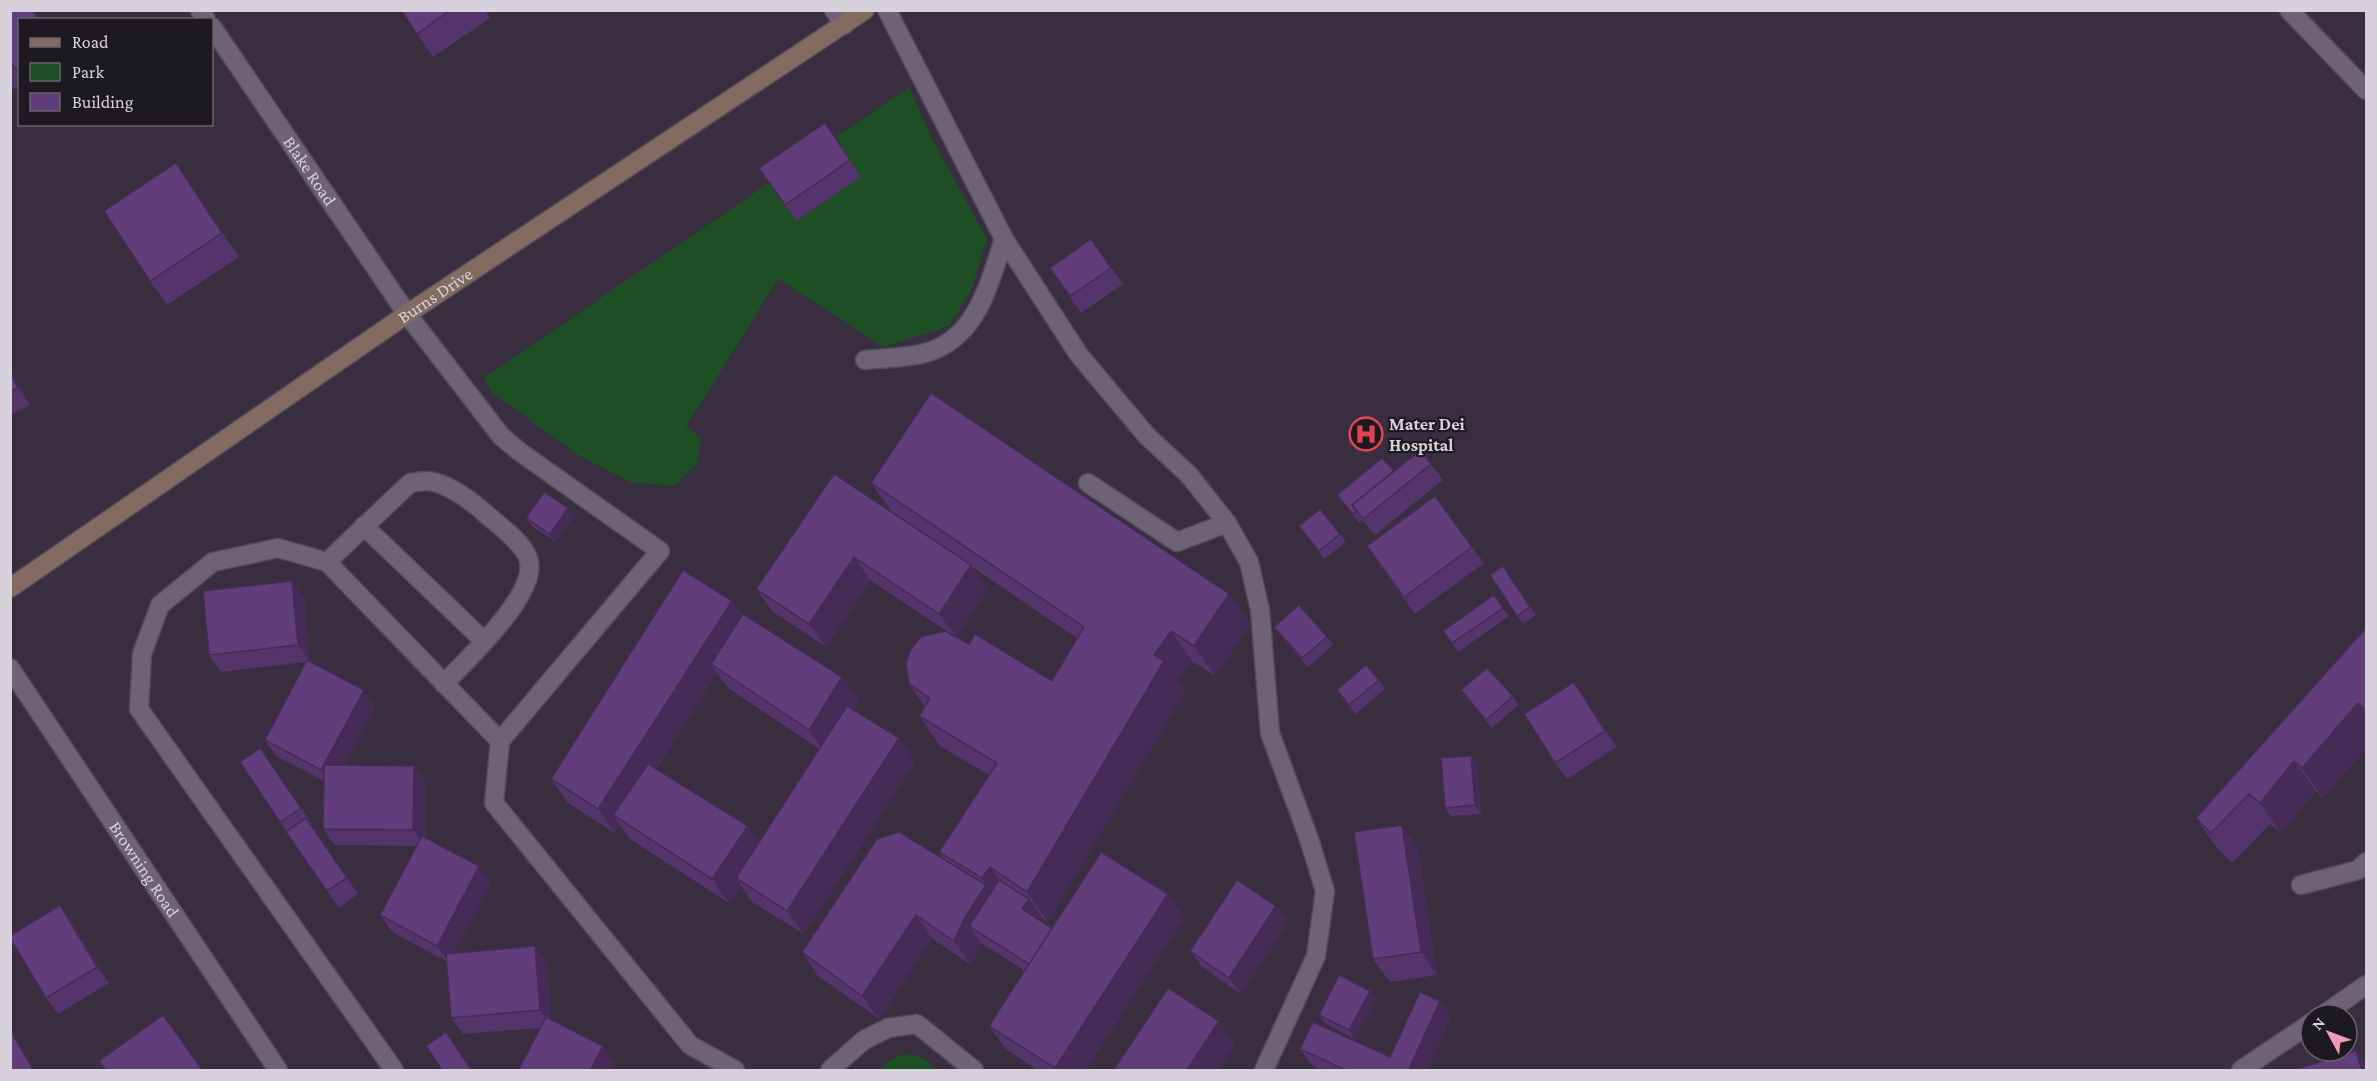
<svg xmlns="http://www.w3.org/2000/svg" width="2377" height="1081" viewBox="0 0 2377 1081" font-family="'Crimson Pro',serif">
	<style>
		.green { fill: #1d4e24 }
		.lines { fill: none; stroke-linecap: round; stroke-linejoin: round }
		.service-casing { stroke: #534a59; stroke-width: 21 }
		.minor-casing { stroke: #534a59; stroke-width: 21 }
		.secondary-casing { stroke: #534a59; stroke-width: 21 }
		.service { stroke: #6d6276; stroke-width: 18 }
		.minor { stroke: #6d6276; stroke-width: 18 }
		.secondary { stroke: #846b62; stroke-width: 18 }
		.wall { fill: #54346a; fill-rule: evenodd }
		.shaded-wall { fill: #452b56 }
		.building { fill: #623d7b; stroke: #452b56; stroke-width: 1.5 }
		.labels { text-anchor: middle; stroke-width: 4.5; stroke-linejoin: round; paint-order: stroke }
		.street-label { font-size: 18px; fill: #d7d1dc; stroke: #1d1921 }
		.poi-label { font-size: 18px; font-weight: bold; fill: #d7d1dc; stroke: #1d1921; text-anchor: start }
	</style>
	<rect width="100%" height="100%" fill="#382e40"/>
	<g class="green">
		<polygon points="909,87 933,141 987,239 971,291 949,326 884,347 778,279 686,427 701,438 697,464 674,486 630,482 578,455 493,393 484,378"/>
		<path d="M908,1054C920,1055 928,1059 934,1070H881C887,1060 896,1056 908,1054Z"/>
	</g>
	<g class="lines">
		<g class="service-casing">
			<g id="service">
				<polyline points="887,10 1004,239 1079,355 1147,436 1189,475 1227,523 1249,562 1260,610 1270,733 1309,839 1325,891 1316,956 1264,1070"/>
				<polyline points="407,314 501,436 520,452 660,551 500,741 494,803 690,1045 735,1070"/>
				<path d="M865,360C884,358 906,358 925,353C977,339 989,284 1004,239"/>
				<polyline points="1088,483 1177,542 1227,523"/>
				<polyline points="364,526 484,641"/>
				<path d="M327,562L410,483C416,482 422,481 428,481C448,483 473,502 487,515C499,525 523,543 528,558C541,592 466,660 444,684"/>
				<polyline points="2301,885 2358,870 2366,862"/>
				<polyline points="394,1070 139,709 142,654 160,605 213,562 278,548 327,562 500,741"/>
				<polyline points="830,1070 864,1040 888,1028 917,1024 974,1070"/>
			</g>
		</g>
		<g class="minor-casing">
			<g id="minor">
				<polyline points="200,10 206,20"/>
				<polyline points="834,10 844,25"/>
				<polyline points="2289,10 2366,90"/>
				<path id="s1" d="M212,27L407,314"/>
				<path id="s2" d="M10,668L278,1070"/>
				<polyline points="2323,1015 2366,985"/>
				<polyline points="2241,1070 2311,1023"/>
			</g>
		</g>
		<g class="secondary-casing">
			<g id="secondary">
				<path id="s3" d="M10,588L407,314L865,10"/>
			</g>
		</g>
		<use href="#service" class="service"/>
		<use href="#minor" class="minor"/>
		<use href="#secondary" class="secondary"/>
	</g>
	<g class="wall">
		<polygon points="10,10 20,20 20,85 10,91"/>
		<polygon points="401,10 485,10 490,18 433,57"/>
		<polygon points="825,123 861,177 796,221 759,168"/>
		<polygon points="193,187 239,257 167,305 150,281"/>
		<polygon points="1091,239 1123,284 1081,313 1050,268"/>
		<polygon points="10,368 30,405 10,415"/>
		<polygon points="1431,464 1443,480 1375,535 1362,520 1359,523 1337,495 1394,471"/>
		<path d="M871,483L1229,594L1250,624L1215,676L1192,661L1178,681L1185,691L1048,922L1040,917L1038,919L1052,928L1168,894L1184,918L1085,1071H1039L1006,1049L989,1026L1025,971L981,943L971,965L932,938L879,1019L818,976L802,952L943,859L939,852L989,775L940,746L919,716L925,707L909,684L951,634L871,581L826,647L773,612L756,589L892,512ZM972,567L1077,638L1052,681L969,644L956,637L988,589Z"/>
		<polygon points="568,508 574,517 556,542 532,526 526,518"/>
		<polygon points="1299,526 1340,534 1346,542 1324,559"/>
		<polygon points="1472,547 1484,563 1415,614 1378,563"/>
		<polygon points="1503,566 1536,615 1523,624 1490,575"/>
		<polygon points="1494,595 1509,616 1458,652 1443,631"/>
		<polygon points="304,598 310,662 375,707 344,765 414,766 426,782 425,837 491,883 453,953 535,946 547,963 551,1019 614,1063 610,1071 518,1071 540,1028 463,1034 451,1018 446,961 392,932 380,915 417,846 335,845 323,829 324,781 276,756 265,740 306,662 221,672 209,655"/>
		<path d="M732,601L742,615L842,677L859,701L853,710L899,738L915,762L804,934L752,902L741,885L729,903L630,839L620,825L615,833L568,803L551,779ZM717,673L727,687L819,749L759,842L748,826L656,769Z"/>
		<polygon points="1274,627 1327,637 1333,645 1308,667 1280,635"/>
		<polygon points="2367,627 2367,747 2323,798 2316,791 2281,833 2270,824 2232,863 2217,848 2196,818"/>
		<polygon points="1379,680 1385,689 1355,714 1337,690"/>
		<polygon points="1461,690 1513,696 1518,705 1492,728 1467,698"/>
		<polygon points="1586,699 1617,747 1567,779 1555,763"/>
		<polygon points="260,748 312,824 311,825 358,894 339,908 286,832 287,832 240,762"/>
		<polygon points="1477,764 1481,814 1451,816 1445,808"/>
		<polygon points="1418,848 1437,975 1390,982 1373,959"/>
		<polygon points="60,905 72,922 109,983 58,1014 46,998"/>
		<polygon points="1276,906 1288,922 1241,994 1202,967 1190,951"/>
		<polygon points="1370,991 1376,999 1354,1039 1325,1023 1319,1015"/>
		<polygon points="1440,1001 1451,1017 1427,1071 1323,1071 1312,1065 1300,1049 1390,1057"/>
	</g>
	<g class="shaded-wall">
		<polygon points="176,163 193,187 239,257 222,233"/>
		<polygon points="10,368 30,405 18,388 10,373"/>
		<polygon points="568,508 574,517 556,542 550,534"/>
		<polygon points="854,557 871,581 826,647 809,624"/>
		<polygon points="971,565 988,589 956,637 939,614"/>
		<polygon points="292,581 304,598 310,662 298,645"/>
		<polygon points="1229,594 1250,624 1215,676 1194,646"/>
		<polygon points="732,601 749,624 711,664 717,673 622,821 613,815 620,825 615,833 598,809"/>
		<polygon points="1171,631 1192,661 1178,681 1185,691 1048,922 1027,892 1154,655"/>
		<polygon points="842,677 859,701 825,753 809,730"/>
		<polygon points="1574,682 1586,699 1617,747 1605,731"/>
		<polygon points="364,690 375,707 333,786 321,770"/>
		<polygon points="2358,703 2367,715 2367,747 2323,798 2302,768"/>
		<polygon points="899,738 915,762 804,934 787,911"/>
		<polygon points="1471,756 1477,764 1481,814 1475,805"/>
		<polygon points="2294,761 2316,791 2281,833 2260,803"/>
		<polygon points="414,766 426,782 425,847 413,830"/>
		<polygon points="1402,825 1418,848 1437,975 1421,952"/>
		<polygon points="748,826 764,850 736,878 741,885 729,903 712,879"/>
		<polygon points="479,866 491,883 449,962 437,946"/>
		<polygon points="990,867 1011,897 969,926 981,943 971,965 954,941 964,919 986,885 982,878"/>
		<polygon points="1168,894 1184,918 1085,1071 1057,1071 1055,1068"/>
		<polygon points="1029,899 1041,916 1034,926 1022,909"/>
		<polygon points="60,905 72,922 109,983 97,967"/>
		<polygon points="1276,906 1288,922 1241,994 1229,978"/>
		<polygon points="916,915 932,938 879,1019 862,996"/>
		<polygon points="535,946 547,963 552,1027 540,1010"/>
		<polygon points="1370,991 1376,999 1354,1039 1349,1030"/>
		<polygon points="1440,1001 1451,1017 1427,1071 1408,1071"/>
		<polygon points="1219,1021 1235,1045 1218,1071 1186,1071"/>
		<polygon points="10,1030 15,1036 35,1071 34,1071"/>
		<polygon points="603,1046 614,1063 610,1071 590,1071"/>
		<polygon points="2356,1051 2367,1066 2367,1071 2362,1071"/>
	</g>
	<g class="building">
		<polygon points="10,10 33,10 39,20 20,20 20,74 10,62"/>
		<polygon points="401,10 450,10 417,34"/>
		<polygon points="825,123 850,160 785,205 759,168"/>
		<polygon points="176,163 222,233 150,281 104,211"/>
		<polygon points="1091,239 1111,268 1070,296 1050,268"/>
		<polygon points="10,373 18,388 10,392"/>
		<polygon points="931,393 1229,594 1194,646 1171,631 1154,655 1164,661 1027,892 990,867 982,878 939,852 997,763 919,716 930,698 909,684 906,663 911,649 921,637 945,631 969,644 975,634 1052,681 1084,627 871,483"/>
		<polygon points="1421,450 1431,464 1363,519 1352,505"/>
		<polygon points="1382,458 1394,471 1352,505 1356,511 1353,514 1337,495"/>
		<polygon points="834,474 971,565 939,614 854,557 809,624 756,589"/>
		<polygon points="544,492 568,508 550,534 526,518"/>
		<polygon points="1435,496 1472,547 1404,597 1367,546"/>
		<polygon points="1320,509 1340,534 1319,551 1299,526"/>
		<polygon points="1503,566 1530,607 1517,616 1490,575"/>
		<polygon points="683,570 732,601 598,809 551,779"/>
		<polygon points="292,581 298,645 209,655 203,591"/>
		<polygon points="1494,595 1503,608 1452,643 1443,631"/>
		<polygon points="1299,605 1327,637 1302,658 1274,627"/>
		<polygon points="743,614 842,677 809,730 711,664"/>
		<polygon points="2367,627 2367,711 2358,703 2302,768 2294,761 2260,803 2249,794 2211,833 2196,818"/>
		<polygon points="307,660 364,690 321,770 265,740"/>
		<polygon points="1366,665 1379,680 1349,705 1337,690"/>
		<polygon points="1487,668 1513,696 1486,720 1461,690"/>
		<polygon points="1574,682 1605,731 1555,763 1524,714"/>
		<polygon points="847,706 899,738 787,911 736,878"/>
		<polygon points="260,748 301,808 280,822 240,762"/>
		<polygon points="1471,756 1475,805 1445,808 1441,758"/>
		<polygon points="648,764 748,826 712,879 613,815"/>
		<polygon points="324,765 414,766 413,830 323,829"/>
		<polygon points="306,818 347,878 327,891 286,832"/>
		<polygon points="1402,825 1421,952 1373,959 1354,832"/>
		<polygon points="899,832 986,885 964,919 954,941 916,915 862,996 802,952 877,839"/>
		<polygon points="422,836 479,866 437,946 380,915"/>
		<polygon points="1101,852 1168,894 1055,1068 989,1026"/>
		<polygon points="999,880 1029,899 1022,909 1052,928 1029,964 969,926"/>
		<polygon points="1237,880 1276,906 1229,978 1190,951"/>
		<polygon points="60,905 97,967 46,998 10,938 10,936"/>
		<polygon points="535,946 540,1010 451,1018 446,954"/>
		<polygon points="1339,975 1370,991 1349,1030 1319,1015"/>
		<polygon points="1168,988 1219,1021 1186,1071 1113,1071"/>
		<polygon points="1420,992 1440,1001 1408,1071 1348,1071 1300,1049 1313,1022 1390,1057"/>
		<polygon points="163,1015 203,1071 106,1071 99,1061"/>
		<polygon points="546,1017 603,1046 590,1071 518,1071"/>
		<polygon points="10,1030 34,1071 10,1070"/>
		<polygon points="446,1032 472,1071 443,1071 426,1046"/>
		<polygon points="2356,1051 2362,1071 2294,1071 2294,1070"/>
	</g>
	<defs>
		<g id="hospital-ring" transform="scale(1.725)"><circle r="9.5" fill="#1d1921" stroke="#e0444e" stroke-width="1.5"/><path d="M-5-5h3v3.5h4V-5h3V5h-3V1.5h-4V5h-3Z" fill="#e0444e"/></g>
	</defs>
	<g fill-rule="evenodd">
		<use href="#hospital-ring" x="1366" y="434"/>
	</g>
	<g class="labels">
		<g class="street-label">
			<text dy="6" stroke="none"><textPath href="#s1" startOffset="174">Blake Road</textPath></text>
			<text dy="6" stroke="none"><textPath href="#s3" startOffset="516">Burns Drive</textPath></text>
			<text dy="6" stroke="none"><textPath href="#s2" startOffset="242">Browning Road</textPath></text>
		</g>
		<g class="poi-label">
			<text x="1389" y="430">Mater Dei<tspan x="1389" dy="21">Hospital</tspan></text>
		</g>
	</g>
	<rect width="2377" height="1081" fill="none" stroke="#d7d1dc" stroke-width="24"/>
	<rect x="18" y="18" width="195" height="108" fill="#1d1921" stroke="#67636c" stroke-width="1.5"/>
	<rect x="30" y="38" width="30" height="9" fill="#846b62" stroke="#67636c" stroke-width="1.5"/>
	<text x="72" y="48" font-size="18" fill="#d7d1dc">Road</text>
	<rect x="30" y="63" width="30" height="18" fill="#1d4e24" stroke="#67636c" stroke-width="1.5"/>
	<text x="72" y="78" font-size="18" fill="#d7d1dc">Park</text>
	<rect x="30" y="93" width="30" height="18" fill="#623d7b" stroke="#67636c" stroke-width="1.5"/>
	<text x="72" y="108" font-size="18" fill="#d7d1dc">Building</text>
	<g transform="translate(2329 1033) rotate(311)"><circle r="28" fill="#1d1921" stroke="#67636c" stroke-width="1.5"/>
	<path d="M0-4.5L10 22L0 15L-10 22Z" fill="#ef9ab9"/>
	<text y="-9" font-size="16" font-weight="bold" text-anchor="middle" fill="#d7d1dc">N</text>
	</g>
</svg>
